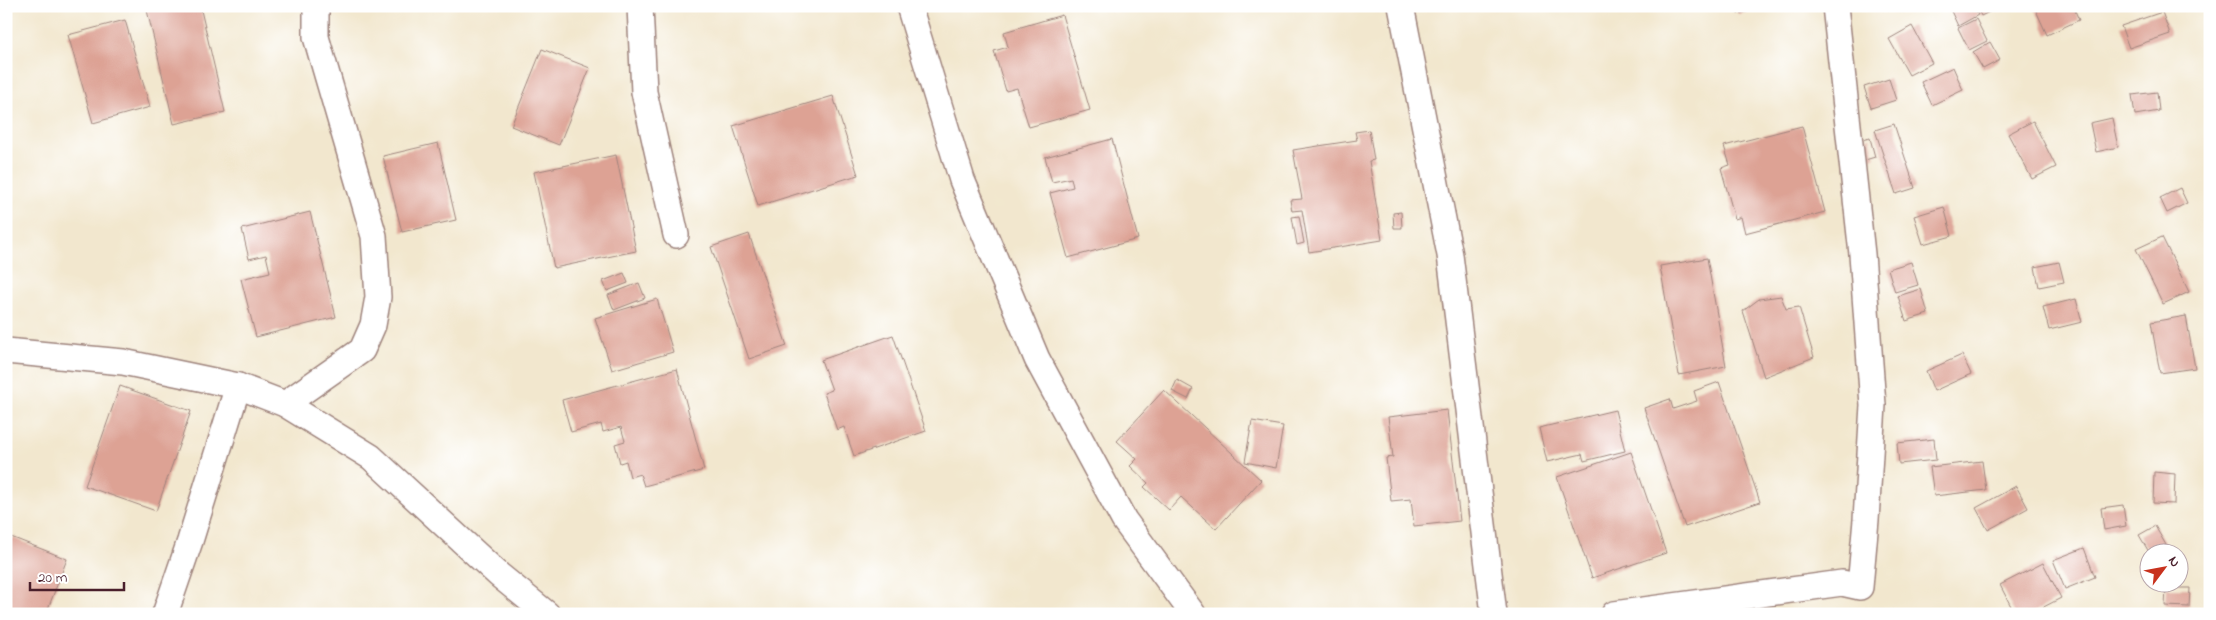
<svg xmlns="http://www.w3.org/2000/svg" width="2216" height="620" viewBox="0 0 2216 620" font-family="'Indie Flower',sans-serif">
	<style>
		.building { fill: #dda294 }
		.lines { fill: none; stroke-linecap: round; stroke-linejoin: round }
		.street-casing { stroke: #9e837c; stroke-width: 28 }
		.street { stroke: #fff; stroke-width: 25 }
	</style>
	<rect width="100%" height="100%" fill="#fff"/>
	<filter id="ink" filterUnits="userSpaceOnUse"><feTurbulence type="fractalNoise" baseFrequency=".02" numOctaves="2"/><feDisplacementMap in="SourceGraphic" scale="10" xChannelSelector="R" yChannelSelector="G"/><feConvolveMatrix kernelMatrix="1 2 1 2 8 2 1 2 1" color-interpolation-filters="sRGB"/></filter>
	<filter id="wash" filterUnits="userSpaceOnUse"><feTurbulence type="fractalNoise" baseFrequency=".0096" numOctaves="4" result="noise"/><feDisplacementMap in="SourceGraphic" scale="20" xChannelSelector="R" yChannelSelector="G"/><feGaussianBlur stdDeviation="1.12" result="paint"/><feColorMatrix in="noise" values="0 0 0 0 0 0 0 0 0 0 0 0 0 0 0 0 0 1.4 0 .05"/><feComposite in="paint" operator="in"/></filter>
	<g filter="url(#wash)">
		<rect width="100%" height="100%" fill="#f2e7ce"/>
		<g id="blocks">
			<g class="building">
				<polygon points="146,6 200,6 225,112 174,124"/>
				<polygon points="1736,6 1764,6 1764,7 1738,14"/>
				<polygon points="1961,6 1973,6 1978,15 1958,26 1951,11"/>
				<polygon points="1976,6 1988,6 1991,11 1981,16"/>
				<polygon points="2034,6 2073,6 2079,20 2047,35"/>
				<polygon points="2204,6 2210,6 2210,36 2209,36"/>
				<polygon points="2162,12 2170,34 2129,48 2121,26"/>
				<polygon points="1062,15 1090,110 1029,127 1017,88 1006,91 994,51 1008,47 1004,32"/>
				<polygon points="1976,19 1987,41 1969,50 1958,28"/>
				<polygon points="125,20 150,107 93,123 68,35"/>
				<polygon points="1912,26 1932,63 1909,75 1889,39"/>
				<polygon points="1990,42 2000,60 1983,69 1973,52"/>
				<polygon points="542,49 590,68 559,145 511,126"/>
				<polygon points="1953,67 1963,90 1932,105 1921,82"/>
				<polygon points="1889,79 1896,100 1871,108 1864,87"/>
				<polygon points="2157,92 2159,111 2135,115 2132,95"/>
				<polygon points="833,96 858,175 758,206 733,126"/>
				<polygon points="2112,118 2118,147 2096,152 2090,123"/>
				<polygon points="2033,121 2056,167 2032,179 2008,134"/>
				<polygon points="1894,124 1915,188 1896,194 1875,130"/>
				<polygon points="1802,126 1825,212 1745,233 1741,217 1735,219 1721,168 1730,165 1724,146"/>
				<polygon points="1369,130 1374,160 1369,161 1382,240 1309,252 1302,210 1292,211 1290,200 1302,199 1293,150 1357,140 1355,132"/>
				<polygon points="1870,138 1875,157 1862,161 1857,141"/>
				<polygon points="1112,139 1138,239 1068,258 1050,193 1073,187 1071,178 1052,182 1045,157"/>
				<polygon points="438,143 456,220 402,232 383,156"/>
				<polygon points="616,155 636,251 554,268 534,172"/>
				<polygon points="2180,188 2187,203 2167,213 2160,198"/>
				<polygon points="1944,207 1952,236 1923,244 1914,216"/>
				<polygon points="310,212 336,317 256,337 241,279 270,272 266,255 249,259 242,229"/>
				<polygon points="1401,212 1402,228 1394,228 1393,213"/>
				<polygon points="1299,216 1304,243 1297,245 1292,217"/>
				<polygon points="749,234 787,346 749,359 711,247"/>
				<polygon points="2162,237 2189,292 2163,304 2136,249"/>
				<polygon points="1707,258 1726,366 1679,375 1660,266"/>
				<polygon points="1911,262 1918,285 1895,292 1888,269"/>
				<polygon points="2059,262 2064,282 2039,287 2035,267"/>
				<polygon points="624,273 628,283 607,291 603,281"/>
				<polygon points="639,283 645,298 614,310 608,295"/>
				<polygon points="1921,289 1928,314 1906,321 1898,296"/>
				<polygon points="1781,296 1786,309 1799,307 1814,357 1764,377 1743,311 1759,299"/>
				<polygon points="657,299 673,352 612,370 595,318"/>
				<polygon points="2076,299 2082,322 2049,330 2043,307"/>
				<polygon points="2186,316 2195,368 2160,373 2151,322"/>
				<polygon points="893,335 926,431 854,456 844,427 837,430 824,393 832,390 821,360"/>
				<polygon points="1962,355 1971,374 1934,391 1926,371"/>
				<polygon points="677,369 704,470 644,486 640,474 630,477 626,461 620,463 615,444 625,441 621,427 603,432 601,424 571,432 562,400"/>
				<polygon points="1177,380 1193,389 1188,399 1172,391"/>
				<polygon points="1719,382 1760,502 1685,527 1644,408 1670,399 1673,409 1697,401 1694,391"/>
				<polygon points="120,386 191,411 156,511 85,486"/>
				<polygon points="1164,390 1261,480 1216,529 1181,497 1169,510 1144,487 1148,483 1130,466 1137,459 1117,441"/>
				<polygon points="1447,410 1460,521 1414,526 1411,499 1391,501 1386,458 1393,457 1388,417"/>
				<polygon points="1615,410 1625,451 1584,461 1582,454 1547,462 1539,428"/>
				<polygon points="1252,421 1283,426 1276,468 1245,462"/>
				<polygon points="1934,439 1936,460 1899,464 1897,443"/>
				<polygon points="1631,452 1666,553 1592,578 1557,477"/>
				<polygon points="1982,461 1986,490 1934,496 1930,467"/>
				<polygon points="2154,472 2175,474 2174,504 2153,503"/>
				<polygon points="2016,486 2028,508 1988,530 1976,508"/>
				<polygon points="2123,505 2126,526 2104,530 2101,508"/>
				<polygon points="2155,526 2166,545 2149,552 2139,535"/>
				<polygon points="6,535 67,559 46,614 6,614"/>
				<polygon points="2084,548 2095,577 2065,589 2053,560"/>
				<polygon points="2043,563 2061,598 2030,614 2015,614 2000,585"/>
				<polygon points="2166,588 2190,588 2189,607 2165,606"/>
			</g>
		</g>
	</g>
	<g filter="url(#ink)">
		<use href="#blocks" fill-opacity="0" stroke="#9e837c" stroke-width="1"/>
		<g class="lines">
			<g class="street-casing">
				<g id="street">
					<polyline points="640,6 644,92 676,235"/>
					<polyline points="909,6 962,180 1037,359 1124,520 1193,614"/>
					<polyline points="1401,6 1450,255 1494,614"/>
					<polyline points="6,351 123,362 238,386 285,404 371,457 499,575 547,614"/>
					<polyline points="285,404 362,350 373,325 378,297 374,236 316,37 316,6"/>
					<polyline points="165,614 190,541 238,386"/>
					<polyline points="1614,614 1842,583 1860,587 1866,520 1873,405 1862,254 1835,6"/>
				</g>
			</g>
			<use href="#street" class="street"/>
		</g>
	</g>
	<rect width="2216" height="620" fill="none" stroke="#fff" stroke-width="25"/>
	<g transform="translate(2164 568) rotate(58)"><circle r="24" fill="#ffffff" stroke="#b7a5aa"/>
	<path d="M0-4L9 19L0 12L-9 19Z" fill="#c8321e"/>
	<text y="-8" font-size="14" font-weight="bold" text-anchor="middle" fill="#4a1f2b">N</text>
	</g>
	<path d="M30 582v8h94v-8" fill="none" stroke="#4a1f2b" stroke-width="2.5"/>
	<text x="38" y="582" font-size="15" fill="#4a1f2b" stroke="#ffffff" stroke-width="4" paint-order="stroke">20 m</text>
</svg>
